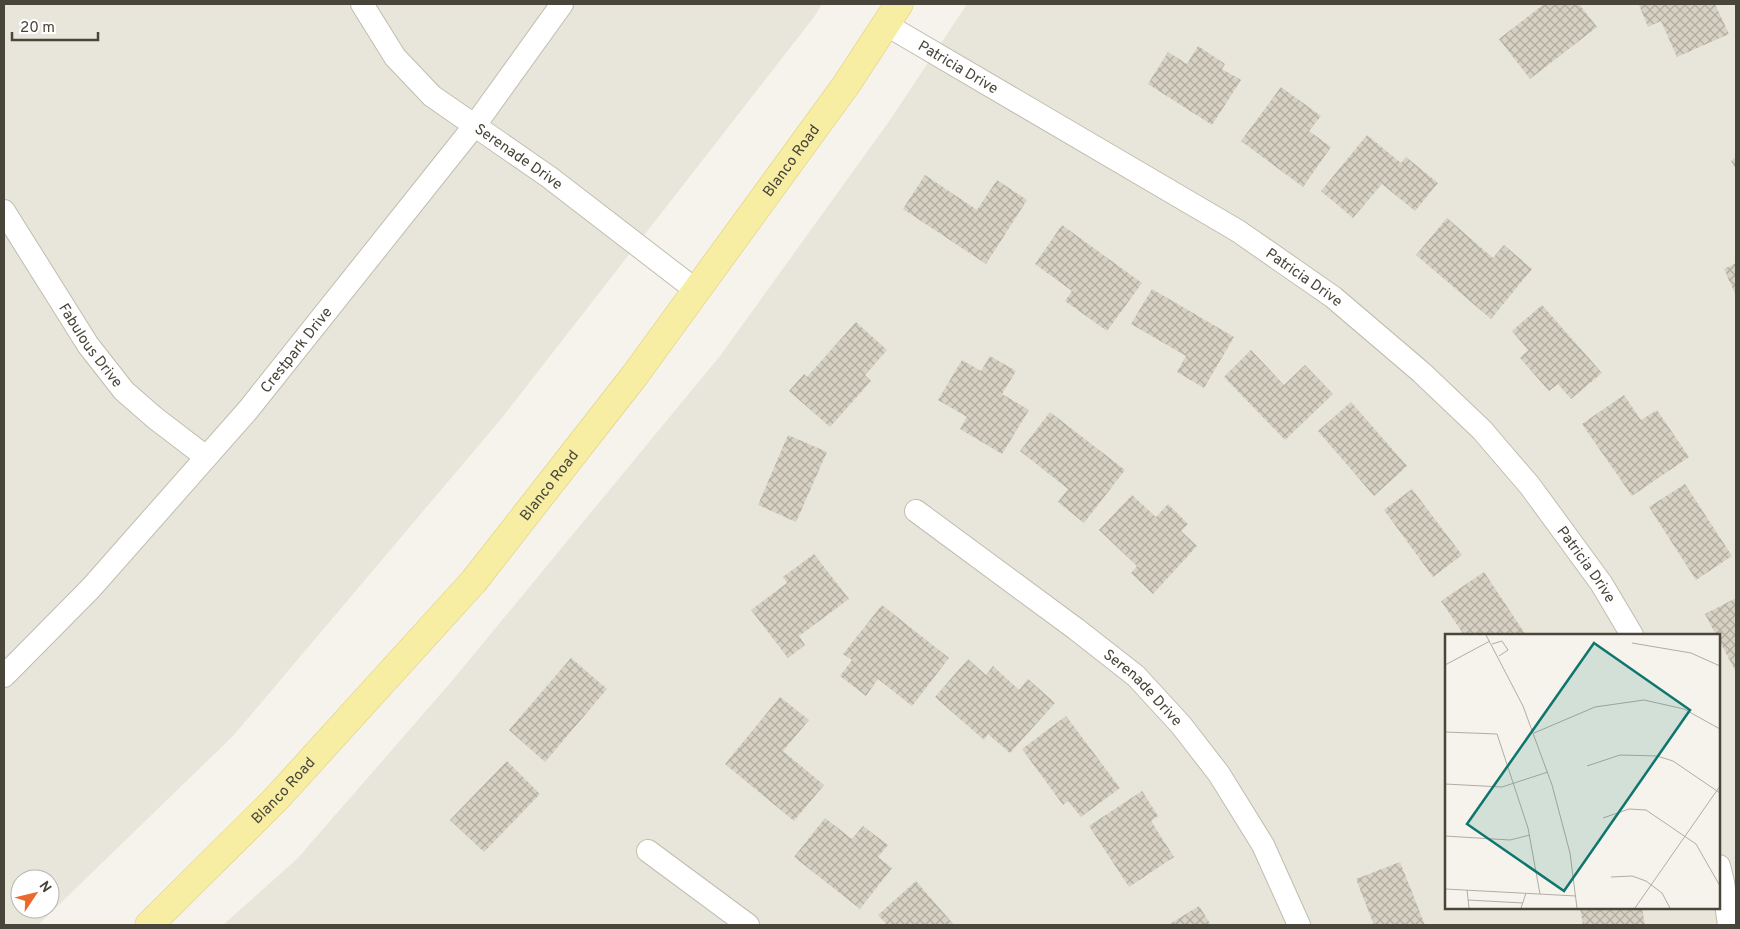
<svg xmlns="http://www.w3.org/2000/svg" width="1740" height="929" viewBox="0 0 1740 929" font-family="Overpass,sans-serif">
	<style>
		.residential { fill: #e8e6da; fill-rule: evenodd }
		.building { fill: url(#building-cross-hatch) }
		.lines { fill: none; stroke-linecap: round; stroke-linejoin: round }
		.street-casing { stroke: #c0bdaf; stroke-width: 24 }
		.primary-casing { stroke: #dcce73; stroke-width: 29 }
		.street { stroke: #fff; stroke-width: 22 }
		.primary { stroke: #f7eda3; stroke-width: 28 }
		.labels { text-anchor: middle; stroke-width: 4; stroke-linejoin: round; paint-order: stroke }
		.street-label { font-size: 15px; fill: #49453a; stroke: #fff }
		.inset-road { fill: none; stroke: #b0ada5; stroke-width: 1 }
		.view { fill: #0f766e; fill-opacity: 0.15; stroke: #0f766e; stroke-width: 2.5 }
		.inset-edge { fill: none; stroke: #49453a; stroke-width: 2.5 }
	</style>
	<defs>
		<pattern id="building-cross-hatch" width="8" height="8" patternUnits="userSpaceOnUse" patternTransform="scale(1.25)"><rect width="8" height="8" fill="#d6d1c2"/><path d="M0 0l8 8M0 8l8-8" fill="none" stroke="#b0ab9f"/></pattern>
	</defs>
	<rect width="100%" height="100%" fill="#f5f3ec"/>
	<g class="residential">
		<path d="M4,4H822L814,17L501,419L233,736L38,925H4ZM20,879H50V909H20Z"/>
		<path d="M967,4H1736V925H223L297,859L451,682L720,356L890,120ZM1446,635H1719V908H1446Z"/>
	</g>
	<g class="building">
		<polygon points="1544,4 1579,4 1597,27 1530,79 1499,39"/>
		<polygon points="1642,4 1715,4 1729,34 1677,57 1661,21 1648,27 1639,5"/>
		<polygon points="1198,46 1225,64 1222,69 1241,80 1212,125 1148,84 1168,52 1187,64"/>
		<polygon points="1281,87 1321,116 1309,131 1331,147 1303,187 1241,141"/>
		<polygon points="1367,135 1401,163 1406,157 1438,183 1415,211 1382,184 1353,218 1321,191"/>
		<polygon points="1736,157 1736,169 1731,161"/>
		<polygon points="925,175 977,210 997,180 1027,200 986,264 903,209"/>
		<polygon points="1447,218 1493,258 1504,245 1532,269 1491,319 1416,255"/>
		<polygon points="1062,225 1142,283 1107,331 1065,301 1072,291 1035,264"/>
		<polygon points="1736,263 1736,296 1724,269"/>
		<polygon points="1152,289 1234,337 1204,388 1177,372 1186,356 1131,324"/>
		<polygon points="1542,305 1602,373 1571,399 1558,384 1549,391 1520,358 1528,350 1512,331"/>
		<polygon points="856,322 887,350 865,375 871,381 830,427 789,391 804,374 807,377"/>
		<polygon points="1251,350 1284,385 1305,365 1333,394 1285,440 1224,377"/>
		<polygon points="990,356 1016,371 1002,394 1029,410 1002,454 960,429 967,417 938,400 962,360 981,371"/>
		<polygon points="1624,395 1641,420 1657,410 1689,457 1632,496 1582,424"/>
		<polygon points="1351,402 1407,466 1374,496 1318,431"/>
		<polygon points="1050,412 1125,470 1084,523 1058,502 1068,489 1020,451"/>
		<polygon points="788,435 827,452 796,522 758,505"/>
		<polygon points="1685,484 1732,556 1696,580 1649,507"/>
		<polygon points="1412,489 1462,555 1433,577 1384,510"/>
		<polygon points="1132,495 1156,517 1168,504 1188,524 1181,531 1197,546 1153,594 1131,573 1137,566 1099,530"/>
		<polygon points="814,554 849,599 799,636 805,645 788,658 751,610 787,583 783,577"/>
		<polygon points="1484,572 1526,635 1464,635 1441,601"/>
		<polygon points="1736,598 1736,672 1719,640 1719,635 1716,635 1705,614"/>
		<polygon points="882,605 949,658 912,706 878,679 866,696 840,676 852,660 843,654"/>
		<polygon points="571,658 607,689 545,762 509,730"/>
		<polygon points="968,659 986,675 993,666 1019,690 1028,679 1055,703 1010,753 988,734 984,740 935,697"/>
		<polygon points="780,697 809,720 783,751 824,785 794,821 725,764"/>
		<polygon points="1066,716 1120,788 1081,817 1068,801 1063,805 1022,749"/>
		<polygon points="507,761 540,794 484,852 450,820"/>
		<polygon points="1142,791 1158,816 1151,821 1174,857 1129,887 1089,826"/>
		<polygon points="825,818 852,839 863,826 888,845 878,857 892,868 860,909 794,857"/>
		<polygon points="1400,862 1425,925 1374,925 1356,879"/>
		<polygon points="916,881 954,925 887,925 878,915"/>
		<polygon points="1199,906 1211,925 1168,925"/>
		<polygon points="1580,908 1642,908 1645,925 1583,925"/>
	</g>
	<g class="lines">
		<g class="street-casing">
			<g id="street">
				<path id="s1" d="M362,4L395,57L432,96L549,177L697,291"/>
				<path id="s2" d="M885,24L1238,231L1333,297L1421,372L1482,430L1530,486L1601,583L1632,635"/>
				<path id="s3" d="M4,211L88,345L124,391L155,418L206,457"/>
				<path id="s4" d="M916,511L1076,629L1136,676L1181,725L1219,774L1263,845L1299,925"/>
				<path id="s5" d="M4,676L91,588L248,410L475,125L562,4"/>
				<polyline points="648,851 748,925"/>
				<polyline points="1719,866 1723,882 1729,925"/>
			</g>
		</g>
		<g class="primary-casing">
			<g id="primary">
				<path id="s6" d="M149,925L276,799L474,581L635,375L846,85L899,4"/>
			</g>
		</g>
		<use href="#street" class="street"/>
		<use href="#primary" class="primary"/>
	</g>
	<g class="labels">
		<g class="street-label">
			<text dy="5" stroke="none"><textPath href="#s2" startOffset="85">Patricia Drive</textPath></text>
			<text dy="5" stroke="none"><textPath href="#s1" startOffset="222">Serenade Drive</textPath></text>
			<text dy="5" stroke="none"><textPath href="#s6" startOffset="1000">Blanco Road</textPath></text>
			<text dy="5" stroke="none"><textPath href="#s2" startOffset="490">Patricia Drive</textPath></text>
			<text dy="5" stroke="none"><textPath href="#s3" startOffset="160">Fabulous Drive</textPath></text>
			<text dy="5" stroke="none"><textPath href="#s5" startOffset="438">Crestpark Drive</textPath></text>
			<text dy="5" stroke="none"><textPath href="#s6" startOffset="595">Blanco Road</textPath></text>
			<text dy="5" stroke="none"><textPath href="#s2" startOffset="895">Patricia Drive</textPath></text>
			<text dy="5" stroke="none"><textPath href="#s4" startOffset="288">Serenade Drive</textPath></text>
			<text dy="5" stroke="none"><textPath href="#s6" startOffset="190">Blanco Road</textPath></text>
		</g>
	</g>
	<g transform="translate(1445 634)">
		<rect width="275" height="275" fill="#f5f3ec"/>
		<path class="inset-road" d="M41,1L78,72L107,151L125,219L132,274M187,9L246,19L275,32M47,10L57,7L63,16L54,22M0,31L45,7M0,98L52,100L83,194L95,260M89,99L150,73L199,66L239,75L275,95M142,132L175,121L212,122L228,127L275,159M0,150L57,153L103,138M158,184L184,175L201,176L251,210L275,252M0,202L65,206L85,201M166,243L187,242L201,247L217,259L225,274M0,255L131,262M22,256L24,274M23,266L78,269M76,274L81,259M190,274L275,152"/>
		<path class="view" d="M149,9L245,76L119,257L22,190Z"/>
		<rect width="275" height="275" class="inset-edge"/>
	</g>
	<rect width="1740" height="929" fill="none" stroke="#49453a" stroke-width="10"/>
	<g transform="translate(35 894) rotate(55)"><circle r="24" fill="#ffffff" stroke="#b6b5b0"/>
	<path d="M0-4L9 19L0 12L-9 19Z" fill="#ea6a2e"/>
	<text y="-8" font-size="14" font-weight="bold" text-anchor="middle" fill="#49453a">N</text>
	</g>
	<path d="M12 32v8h86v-8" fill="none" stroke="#49453a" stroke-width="2.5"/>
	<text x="20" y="32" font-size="15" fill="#49453a" stroke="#ffffff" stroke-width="4" paint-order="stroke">20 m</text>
</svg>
